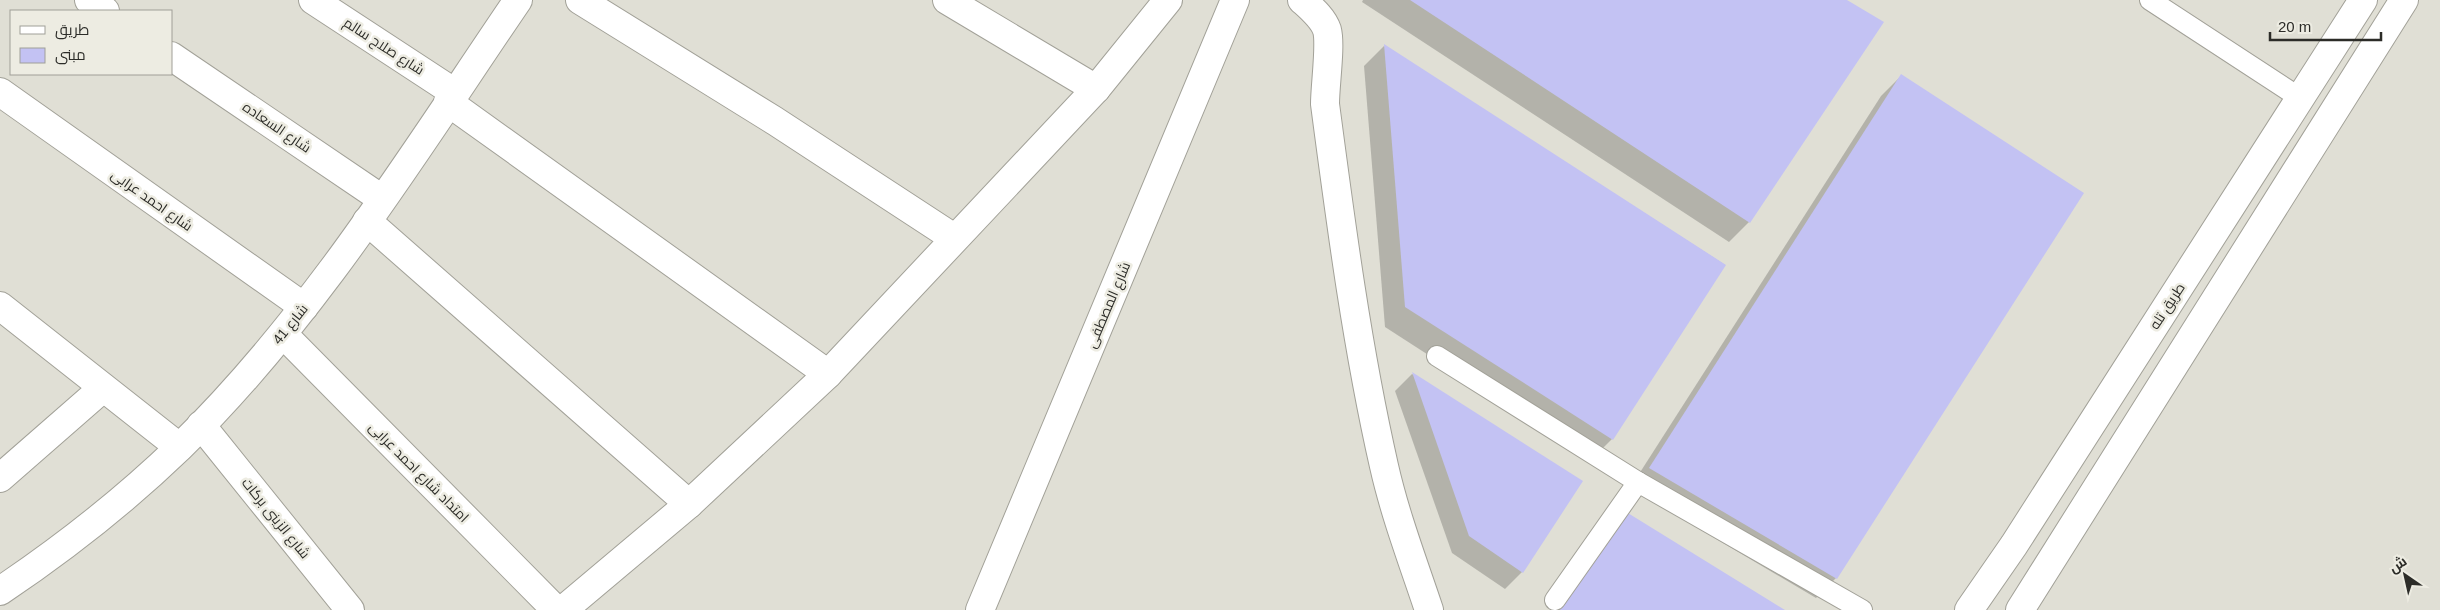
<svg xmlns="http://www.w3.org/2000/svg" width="2440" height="610" viewBox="0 0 2440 610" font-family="Arial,Cairo,sans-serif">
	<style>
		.shadow { fill: #0003 }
		.building { fill: #c3c2f3 }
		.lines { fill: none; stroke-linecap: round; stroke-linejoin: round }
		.lane-casing { stroke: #a2a198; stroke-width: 22 }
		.street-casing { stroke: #a2a198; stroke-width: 30 }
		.secondary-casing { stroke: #a2a198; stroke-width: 30 }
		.lane { stroke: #fff; stroke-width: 20 }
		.street { stroke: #fff; stroke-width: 28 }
		.secondary { stroke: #fff; stroke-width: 28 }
		.labels { text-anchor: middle; stroke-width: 5; stroke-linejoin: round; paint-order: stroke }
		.street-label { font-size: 14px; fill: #2c2c28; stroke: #edece2 }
	</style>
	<rect width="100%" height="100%" fill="#e0dfd5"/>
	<g class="shadow">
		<polygon points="1363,0 1845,0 1749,222 1729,242 1362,2"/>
		<polygon points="1384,46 1725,265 1612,439 1591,460 1385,327 1364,66"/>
		<polygon points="1901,76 1836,578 1816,598 1630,488 1881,96"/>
		<polygon points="1412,374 1581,481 1522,572 1505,589 1452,553 1395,391"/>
	</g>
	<g class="building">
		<polygon points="1410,0 1847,0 1884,22 1750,223"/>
		<polygon points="1384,44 1726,265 1613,440 1405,307"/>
		<polygon points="1901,74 2084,193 1837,579 1649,468"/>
		<polygon points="1412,372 1583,481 1523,573 1469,536"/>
		<polygon points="1623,510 1785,610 1553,610"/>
	</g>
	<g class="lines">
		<g class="lane-casing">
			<g id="lane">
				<polyline points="2150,0 2300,98"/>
				<polyline points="1437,356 1638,482 1862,610"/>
				<polyline points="1555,600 1638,482"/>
			</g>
		</g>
		<g class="street-casing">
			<g id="street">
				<polyline points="89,0 105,11"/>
				<polyline points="313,0 455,93"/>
				<polyline points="580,0 775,121 954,238"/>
				<polyline points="947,0 1096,89"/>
				<path d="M1302,0C1312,9 1323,18 1327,30C1331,45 1325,85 1325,104C1341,225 1357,347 1384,466C1395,515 1413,562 1429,610"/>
				<polyline points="171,56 382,199"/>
				<polyline points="0,92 304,307"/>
				<polyline points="448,102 828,374"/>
				<polyline points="367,221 689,504"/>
				<polyline points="0,306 179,447"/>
				<polyline points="283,334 556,610"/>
				<polyline points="201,425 350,610"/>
				<polyline points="0,478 103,388"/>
				<path d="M0,591C64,548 124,501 180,447C314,316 413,154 518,0"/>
				<polyline points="563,610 689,504 828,374 1096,89 1168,0"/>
				<polyline points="980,610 1235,0"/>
			</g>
		</g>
		<g class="secondary-casing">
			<g id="secondary">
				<polyline points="1969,610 2014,545 2363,0"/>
				<polyline points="2020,610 2404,0"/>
			</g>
		</g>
		<use href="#lane" class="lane"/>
		<use href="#street" class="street"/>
		<use href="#secondary" class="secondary"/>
	</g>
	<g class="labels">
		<g class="street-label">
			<text transform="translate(384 46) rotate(33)" y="5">شارع صلاح سالم</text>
			<text transform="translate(277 127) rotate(34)" y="5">شارع السعاده</text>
			<text transform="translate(152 200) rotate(35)" y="5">شارع احمد عرابى</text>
			<text transform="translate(1108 305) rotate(-67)" y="5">شارع المصطفى</text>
			<text transform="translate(2167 306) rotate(-57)" y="5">طريق تله</text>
			<text transform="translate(290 324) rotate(-51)" y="5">شارع 41</text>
			<text transform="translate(419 472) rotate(45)" y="5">امتداد شارع احمد عرابى</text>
			<text transform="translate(276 518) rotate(51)" y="5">شارع الزينى بركات</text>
		</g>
	</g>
	<rect x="10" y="10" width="162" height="65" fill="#edece2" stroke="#a09f98"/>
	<rect x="20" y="26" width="25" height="8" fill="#ffffff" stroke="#a09f98"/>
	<text x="55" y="35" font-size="15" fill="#2c2c28">طريق</text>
	<rect x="20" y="48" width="25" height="15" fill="#c3c2f3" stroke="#a09f98"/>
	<text x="55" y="60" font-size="15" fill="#2c2c28">مبنى</text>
	<g transform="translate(2405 575) rotate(326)" stroke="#edece2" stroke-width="4" paint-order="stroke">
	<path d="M0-4L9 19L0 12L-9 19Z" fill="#2c2c28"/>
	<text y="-8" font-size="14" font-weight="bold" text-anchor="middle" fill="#2c2c28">ش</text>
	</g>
	<path d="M2270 32v8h111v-8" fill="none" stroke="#2c2c28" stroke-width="2.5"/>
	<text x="2278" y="32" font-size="15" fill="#2c2c28" stroke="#edece2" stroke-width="4" paint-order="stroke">20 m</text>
</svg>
